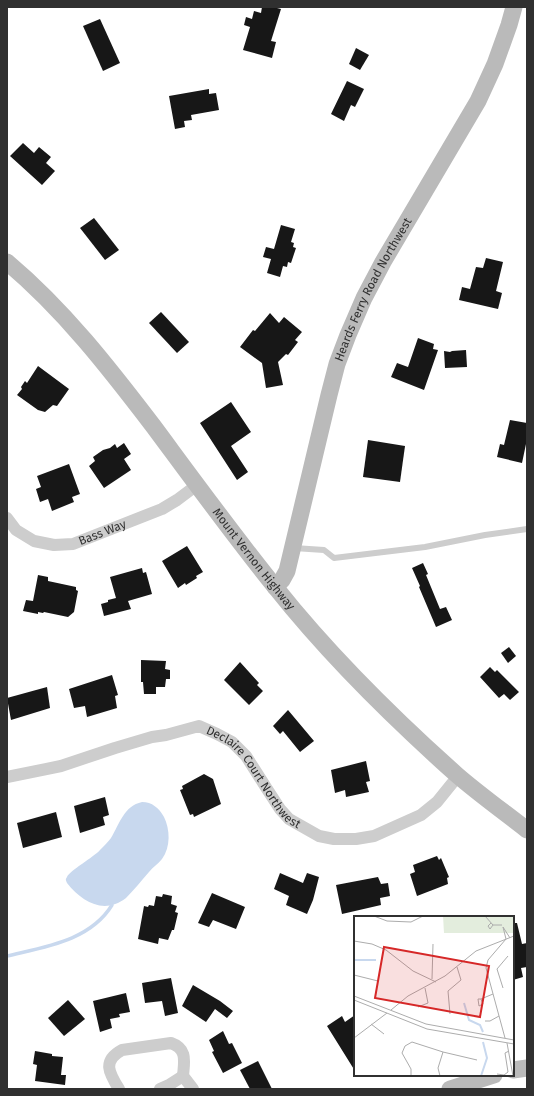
<svg xmlns="http://www.w3.org/2000/svg" width="534" height="1096" viewBox="0 0 534 1096" font-family="'Fira Sans',sans-serif">
	<style>
		.water { fill: #c8d8ee }
		.lines { fill: none; stroke-linecap: round; stroke-linejoin: round }
		.stream { stroke: #c8d8ee; stroke-width: 3.5 }
		.building { fill: #171717 }
		.lane { stroke: #cdcdcd; stroke-width: 6 }
		.street { stroke: #cdcdcd; stroke-width: 12 }
		.secondary { stroke: #bababa; stroke-width: 17 }
		.labels { text-anchor: middle; stroke-width: 4; stroke-linejoin: round; paint-order: stroke }
		.street-label { font-size: 12px; fill: #303030; stroke: #fff }
		.inset-river { fill: none; stroke: #c8d8ee; stroke-width: 2 }
		.inset-road { fill: none; stroke: #acacac; stroke-width: 1 }
		.view { fill: #d62828; fill-opacity: 0.15; stroke: #d62828; stroke-width: 2 }
		.inset-edge { fill: none; stroke: #303030; stroke-width: 2 }
	</style>
	<rect width="100%" height="100%" fill="#fff"/>
	<path class="water" d="M142,802C152,802 159,808 164,817C170,829 171,847 162,859C158,864 153,867 149,872C141,881 134,890 126,898C104,915 82,902 67,883C66,880 65,880 67,877C69,871 94,857 100,850C104,846 108,842 111,838C120,823 124,806 142,802Z"/>
	<g class="lines">
		<path class="stream" d="M7,956C44,947 90,941 112,905"/>
	</g>
	<g class="building">
		<polygon points="262,7 273,7 281,9 271,41 276,42 272,58 243,50 250,27 244,25 246,17 252,19 254,11 261,13"/>
		<polygon points="100,19 120,63 103,71 83,26"/>
		<polygon points="356,48 369,55 360,70 349,64"/>
		<polygon points="347,81 364,89 355,107 351,105 344,121 331,114"/>
		<polygon points="209,89 209,94 216,93 219,110 191,115 192,120 184,121 185,127 175,129 169,96"/>
		<polygon points="23,143 34,153 39,147 51,157 46,163 55,171 42,185 10,156"/>
		<polygon points="94,218 119,250 105,260 80,228"/>
		<polygon points="281,225 295,229 291,242 294,243 293,247 296,248 291,263 288,262 287,267 283,266 280,277 267,273 271,259 263,257 266,247 274,249"/>
		<polygon points="486,258 503,262 496,291 502,293 498,309 459,300 462,287 470,289 476,267 483,268"/>
		<polygon points="161,312 189,342 177,353 149,323"/>
		<polygon points="270,313 279,323 284,317 302,332 295,340 298,342 288,355 286,354 278,362 283,385 266,388 262,363 240,347 253,330 255,331"/>
		<polygon points="418,338 434,344 433,349 438,350 424,390 391,377 397,363 408,367"/>
		<polygon points="466,350 467,367 445,368 444,351 450,352 452,351"/>
		<polygon points="38,366 69,389 57,406 53,405 45,412 38,410 17,395 22,389 21,387 25,381 27,383"/>
		<polygon points="231,402 251,432 231,446 248,472 237,480 200,423"/>
		<polygon points="510,420 527,423 527,444 526,444 522,463 497,457 500,444 504,445"/>
		<polygon points="368,440 405,446 400,482 363,477"/>
		<polygon points="124,443 131,454 124,459 131,470 104,488 89,466 95,461 93,457 103,450 110,448 115,444 117,448"/>
		<polygon points="69,464 80,494 72,497 74,502 52,511 48,499 40,502 36,489 41,487 37,476"/>
		<polygon points="187,546 203,572 196,576 197,578 186,585 185,583 178,588 162,561"/>
		<polygon points="423,563 428,574 426,575 440,609 446,607 452,620 436,627 419,587 420,586 412,568"/>
		<polygon points="142,568 143,573 146,572 152,594 128,601 131,609 104,616 101,604 108,602 108,600 116,598 110,577"/>
		<polygon points="38,575 48,577 48,581 76,587 76,590 78,591 74,612 68,617 44,612 43,613 38,612 38,614 23,611 26,600 33,601"/>
		<polygon points="509,647 516,656 508,663 501,653"/>
		<polygon points="141,660 166,661 165,669 170,670 170,679 166,679 165,687 156,687 156,694 144,694 143,682 141,682"/>
		<polygon points="240,662 259,683 257,685 263,691 249,705 224,680"/>
		<polygon points="490,667 495,672 497,670 519,692 510,700 504,694 499,698 480,677"/>
		<polygon points="112,675 118,695 115,696 117,708 87,717 85,706 74,708 69,689"/>
		<polygon points="47,687 50,708 11,720 7,698"/>
		<polygon points="288,710 314,741 300,752 283,731 280,734 273,726"/>
		<polygon points="366,761 370,781 366,782 369,792 346,797 345,790 335,793 331,770"/>
		<polygon points="204,774 213,779 221,804 194,817 193,814 190,815 180,790 183,789 182,786"/>
		<polygon points="105,797 109,815 103,817 105,825 80,833 74,806"/>
		<polygon points="56,812 62,837 23,848 17,823"/>
		<polygon points="437,856 439,860 441,858 449,877 447,878 448,884 417,896 410,874 415,872 413,865"/>
		<polygon points="280,873 303,883 307,873 319,877 313,900 307,914 286,905 289,896 274,889"/>
		<polygon points="378,877 381,884 388,883 390,896 380,898 381,905 342,914 336,885"/>
		<polygon points="212,893 245,907 236,929 213,920 209,927 198,923"/>
		<polygon points="163,894 172,896 171,904 177,906 175,912 178,913 174,930 172,930 168,940 159,938 158,944 138,939 144,906 148,907 149,905 154,906 156,896 162,897"/>
		<polygon points="513,923 517,923 522,944 527,943 527,967 521,968 523,977 513,980"/>
		<polygon points="171,978 178,1013 165,1016 162,1001 145,1003 142,983"/>
		<polygon points="193,985 220,1001 233,1011 227,1018 215,1009 206,1022 182,1006"/>
		<polygon points="126,993 130,1012 119,1014 120,1017 110,1019 112,1028 100,1032 93,1001"/>
		<polygon points="68,1000 85,1019 64,1036 48,1018"/>
		<polygon points="355,1015 355,1071 327,1026 342,1016 345,1022"/>
		<polygon points="223,1031 229,1044 232,1043 242,1063 223,1073 212,1052 214,1051 209,1040"/>
		<polygon points="35,1051 52,1054 52,1056 63,1057 61,1075 66,1075 65,1085 35,1081 37,1065 33,1064"/>
		<polygon points="258,1061 272,1089 250,1089 240,1070"/>
	</g>
	<g class="lines">
		<polyline class="lane" points="294,548 324,550 334,558 425,547 485,535 527,529"/>
		<g class="street">
			<path id="s1" d="M7,518L16,530L34,541L54,545L73,544L162,509L177,500L197,485"/>
			<path id="s2" d="M7,777L61,766L115,748L152,737L166,735L199,726L217,734L232,742L246,756L267,789L280,809L289,819L319,836L334,839H356L374,836L421,815L437,802L458,776"/>
			<path d="M119,1089C109,1073 102,1061 122,1050L171,1043C188,1049 184,1062 183,1076L193,1089"/>
			<polyline points="160,1089 169,1085 183,1076"/>
		</g>
		<g class="secondary">
			<path id="s3" d="M7,262C64,310 109,368 154,427C194,481 234,536 276,588C330,656 392,717 457,775C479,794 504,812 527,830"/>
			<path id="s4" d="M275,587L282,580L287,571L329,395L337,364L348,335L364,298L383,262L478,101L495,64L509,25L514,7"/>
			<polyline points="513,1070 527,1068"/>
			<polyline points="450,1089 494,1075"/>
		</g>
	</g>
	<g class="labels">
		<g class="street-label">
			<text dy="4" stroke="none"><textPath href="#s4" startOffset="316">Heards Ferry Road Northwest</textPath></text>
			<text dy="4" stroke="none"><textPath href="#s1" startOffset="107">Bass Way</textPath></text>
			<text dy="4" stroke="none"><textPath href="#s3" startOffset="387">Mount Vernon Highway</textPath></text>
			<text dy="4" stroke="none"><textPath href="#s2" startOffset="276">Declaire Court Northwest</textPath></text>
		</g>
	</g>
	<g transform="translate(354 916)">
		<rect width="160" height="160" fill="#fff"/>
		<path d="M89,0H160V17H90Z" fill="#e3eddd"/>
		<path class="inset-river" d="M0,44H22M110,87L115,104L126,109L129,116M127,160L133,142L129,126"/>
		<path class="inset-road" d="M20,0L33,5L57,6L69,0M131,0L139,9H148M137,7L134,10L136,13L139,9M152,23L149,11L156,22M0,25L18,28L32,34L59,55L82,66M0,59L24,65M78,63L79,28M149,72L143,53L154,40M0,80L72,108L160,124M127,83H124L125,90L129,88L127,83L139,78M0,84L73,113L160,128M64,91L74,87L71,72M37,94L54,80L91,60L122,35L160,20M96,98L94,75L107,64L103,51M131,105H136L145,100M17,108L30,118M0,122L33,97M151,122L132,52L134,44L152,23M153,127L159,160M143,158L150,159L154,156L151,137L155,135M57,160V153L48,137L51,130L58,126L89,136L123,144M86,160L84,152L89,136"/>
		<path class="view" d="M30,31L135,50L126,101L21,82Z"/>
		<rect width="160" height="160" class="inset-edge"/>
	</g>
	<rect width="534" height="1096" fill="none" stroke="#303030" stroke-width="16"/>
</svg>
